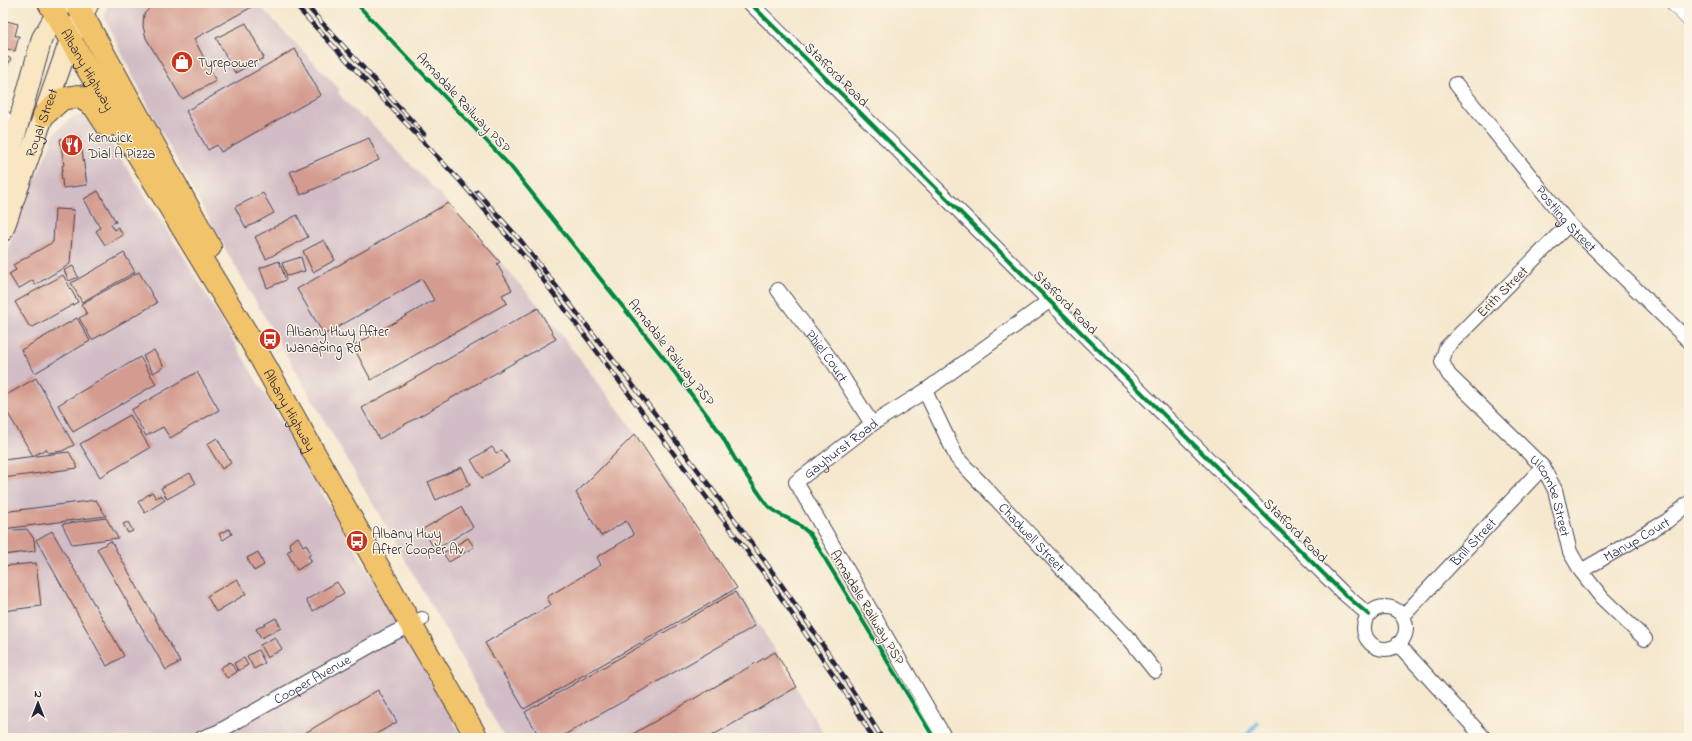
<svg xmlns="http://www.w3.org/2000/svg" width="1692" height="741" viewBox="0 0 1692 741" font-family="'Indie Flower',sans-serif">
	<style>
		.industrial { fill: #d2bdc6 }
		.lines { fill: none; stroke-linecap: round; stroke-linejoin: round }
		.stream { stroke: #70b9e9; stroke-width: 4 }
		.building { fill: #d49c90 }
		.service-casing { stroke: #424051; stroke-width: 8 }
		.minor-casing { stroke: #424051; stroke-width: 16 }
		.tertiary-casing { stroke: #424051; stroke-width: 18 }
		.secondary-casing { stroke: #424051; stroke-width: 22 }
		.trunk-casing { stroke: #424051; stroke-width: 24 }
		.service { stroke: #fff; stroke-width: 7 }
		.minor { stroke: #fff; stroke-width: 14 }
		.tertiary { stroke: #fff; stroke-width: 17 }
		.secondary { stroke: #f9e7c3; stroke-width: 20 }
		.trunk { stroke: #f1c36a; stroke-width: 22 }
		.rail-casing { stroke: #22223b; stroke-width: 4.5 }
		.rail { stroke: #fcf5e5; stroke-width: 3; stroke-dasharray: 9; stroke-linecap: butt }
		.cycleway-casing { stroke: #fcf5e5; stroke-width: 6 }
		.cycleway { stroke: #00873e; stroke-width: 4 }
		.labels { text-anchor: middle; stroke-width: 3; stroke-linejoin: round; paint-order: stroke }
		.poi-label { font-size: 14px; fill: #22223b; stroke: #fcf5e5; text-anchor: start }
		.street-label { font-size: 14px; fill: #22223b; stroke: #fcf5e5 }
	</style>
	<rect width="100%" height="100%" fill="#fcf5e5"/>
	<filter id="ink" filterUnits="userSpaceOnUse"><feTurbulence type="fractalNoise" baseFrequency=".025" numOctaves="2"/><feDisplacementMap in="SourceGraphic" scale="8" xChannelSelector="R" yChannelSelector="G"/><feConvolveMatrix kernelMatrix="1 2 1 2 8 2 1 2 1" color-interpolation-filters="sRGB"/></filter>
	<filter id="wash" filterUnits="userSpaceOnUse"><feTurbulence type="fractalNoise" baseFrequency=".012" numOctaves="4" result="noise"/><feDisplacementMap in="SourceGraphic" scale="16" xChannelSelector="R" yChannelSelector="G"/><feGaussianBlur stdDeviation="0.9" result="paint"/><feColorMatrix in="noise" values="0 0 0 0 0 0 0 0 0 0 0 0 0 0 0 0 0 1.4 0 .05"/><feComposite in="paint" operator="in"/></filter>
	<g filter="url(#wash)">
		<rect width="100%" height="100%" fill="#f5e8cf"/>
		<g class="industrial">
			<polygon points="108,3 257,3 340,90 338,93 344,100 363,119 366,118 448,203 539,306 625,418 675,492 758,622 826,738 504,738 451,639 227,252 161,131 114,38 105,18"/>
			<polygon points="85,115 100,126 183,255 397,621 463,738 3,738 3,267 13,233 55,133 72,117"/>
		</g>
		<g class="lines">
			<polyline class="stream" points="1244,738 1258,723"/>
		</g>
		<g id="blocks">
			<g class="building">
				<polygon points="154,3 259,3 194,39 216,81 182,99 146,38 143,26 144,14"/>
				<polygon points="3,20 18,24 15,36 19,36 15,51 3,48"/>
				<polygon points="246,23 264,58 235,73 216,38"/>
				<polygon points="295,49 321,95 221,152 217,145 208,150 186,111"/>
				<polygon points="3,54 11,59 3,73"/>
				<polygon points="80,137 87,185 63,188 61,172 63,171 62,166 64,165 60,139"/>
				<polygon points="369,138 379,160 301,195 290,172"/>
				<polygon points="98,191 116,222 111,224 114,230 118,227 123,235 105,245 96,231 100,228 84,199"/>
				<polygon points="263,193 274,213 246,228 235,207"/>
				<polygon points="448,203 500,262 497,264 512,290 502,295 507,303 371,380 353,346 434,300 422,279 324,335 297,289"/>
				<polygon points="55,209 74,210 70,264 35,285 33,280 18,289 9,274 16,270 13,265 53,242"/>
				<polygon points="297,215 308,237 266,259 255,237"/>
				<polygon points="324,240 335,260 313,272 303,251"/>
				<polygon points="124,253 135,272 82,302 71,283"/>
				<polygon points="301,257 305,271 287,276 282,263"/>
				<polygon points="279,261 286,280 267,288 260,268"/>
				<polygon points="73,266 78,277 69,281 64,270"/>
				<polygon points="139,272 157,303 92,340 79,318 87,314 81,304"/>
				<polygon points="63,275 78,302 33,327 29,326 15,302"/>
				<polygon points="538,308 556,339 379,439 362,408"/>
				<polygon points="77,318 90,341 35,373 21,350"/>
				<polygon points="154,350 164,367 153,373 143,356"/>
				<polygon points="140,357 156,384 73,432 58,405"/>
				<polygon points="197,372 219,410 170,438 163,427 146,436 131,410"/>
				<polygon points="36,378 74,445 62,451 48,453 46,449 33,456 3,405 3,397"/>
				<polygon points="130,415 150,448 100,477 80,444"/>
				<polygon points="635,434 737,588 524,709 485,643 551,605 547,597 601,565 597,557 634,535 626,521 601,536 576,493"/>
				<polygon points="217,438 231,463 222,469 207,444"/>
				<polygon points="492,447 496,453 502,450 509,462 482,478 471,460"/>
				<polygon points="69,452 78,468 3,478 3,460"/>
				<polygon points="462,467 470,485 436,500 428,482"/>
				<polygon points="190,473 196,483 167,499 161,488"/>
				<polygon points="152,492 156,498 161,495 165,500 145,513 138,502"/>
				<polygon points="96,500 106,516 3,529 3,512"/>
				<polygon points="461,507 473,527 435,550 423,529"/>
				<polygon points="106,518 118,538 72,544 62,524"/>
				<polygon points="128,522 133,531 128,533 123,524"/>
				<polygon points="27,529 34,539 35,551 3,555 3,531"/>
				<polygon points="229,529 232,534 223,540 219,534"/>
				<polygon points="52,531 124,656 107,666 36,540"/>
				<polygon points="298,537 303,546 306,544 311,554 308,556 312,561 297,570 287,552 292,549 289,543"/>
				<polygon points="468,538 474,547 449,562 443,553"/>
				<polygon points="111,541 180,662 166,670 97,549"/>
				<polygon points="258,552 264,565 254,571 247,558"/>
				<polygon points="36,563 41,606 3,611 3,566"/>
				<polygon points="237,579 246,594 216,612 207,596"/>
				<polygon points="337,582 344,593 313,611 306,600"/>
				<polygon points="735,592 755,626 559,738 540,738 525,712"/>
				<polygon points="276,618 281,628 261,638 256,629"/>
				<polygon points="275,637 282,649 267,658 260,645"/>
				<polygon points="258,650 265,663 254,669 247,656"/>
				<polygon points="775,652 797,687 708,738 626,738"/>
				<polygon points="244,658 248,665 238,671 234,663"/>
				<polygon points="230,662 237,672 227,678 220,668"/>
				<polygon points="378,690 397,722 369,738 298,737"/>
			</g>
		</g>
	</g>
	<g filter="url(#ink)">
		<use href="#blocks" fill-opacity="0" stroke="#424051" stroke-width="1"/>
		<g class="lines">
			<g class="service-casing">
				<polyline id="service" points="3,112 10,119 17,122"/>
			</g>
			<g class="minor-casing">
				<g id="minor">
					<polyline points="750,3 1342,592 1369,615"/>
					<path id="s1" d="M1456,84L1569,224L1689,341"/>
					<path id="s2" d="M1569,224L1446,348L1442,362L1449,375L1543,467L1555,490L1570,552L1581,571L1602,598L1645,639"/>
					<path id="s3" d="M778,290L835,365L872,424"/>
					<path id="s4" d="M925,391L957,458L1132,642L1155,671"/>
					<path id="s5" d="M1581,571L1667,521L1689,503"/>
					<circle cx="1385" cy="628" r="21"/>
					<path id="s6" d="M1403,616L1543,467"/>
					<polyline points="1398,644 1484,738"/>
					<path id="s7" d="M202,738L218,732L386,637L422,619"/>
					<path id="s8" d="M945,738L796,482L872,424L925,391L1049,301"/>
				</g>
			</g>
			<g class="tertiary-casing">
				<polyline id="tertiary" points="1674,3 1689,18"/>
			</g>
			<g class="secondary-casing">
				<g id="secondary">
					<polyline points="3,179 42,38 63,3"/>
					<path id="s9" d="M3,231L70,40L89,3"/>
				</g>
			</g>
			<g class="trunk-casing">
				<g id="trunk">
					<path id="s10" d="M49,3L129,140L250,339L411,625L477,738"/>
					<polyline points="76,3 210,247"/>
					<polyline points="44,115 62,99 78,96 94,106 107,126"/>
				</g>
			</g>
			<use href="#service" class="service"/>
			<use href="#minor" class="minor"/>
			<use href="#tertiary" class="tertiary"/>
			<use href="#secondary" class="secondary"/>
			<use href="#trunk" class="trunk"/>
			<g class="rail-casing">
				<g id="rail">
					<polyline points="293,3 460,181 531,264 771,583 853,704 873,738"/>
					<polyline points="304,3 424,134"/>
					<path d="M477,192L522,242C646,403 777,564 882,738"/>
				</g>
			</g>
			<use href="#rail" class="rail"/>
			<g class="cycleway-casing">
				<g id="cycleway">
					<polyline points="356,3 511,167 663,357 719,431 735,459 768,506 779,514 797,523 810,534 934,738"/>
					<polyline points="750,3 1342,592 1369,615"/>
				</g>
			</g>
			<use href="#cycleway" class="cycleway"/>
		</g>
	</g>
	<defs>
		<g id="shop-disc" transform="scale(1.15)"><circle r="9.5" fill="#c8321e" stroke="#fcf5e5"/><path d="M-5-2.5h2.3a2.7 3.5 0 0 1 5.4 0H5L5.5 6h-11ZM-1.5-2.5h3a1.5 2.3 0 0 0-3 0Z" fill="#fff"/></g>
		<g id="restaurant-disc" transform="scale(1.15)"><circle r="9.5" fill="#c8321e" stroke="#fcf5e5"/><path d="M-5-6h1v4h1v-4h1v4h1v-4h1v5L-1.5 .5V6h-2V.5L-5-1ZM5-6V6H3V1.5H1.5Q1.5-4 5-6Z" fill="#fff"/></g>
		<g id="bus-disc" transform="scale(1.15)"><circle r="9.5" fill="#c8321e" stroke="#fcf5e5"/><path d="M-5-6H5V4H4V6H2V4H-2V6H-4V4H-5ZM-3.5-4V0h7V-4ZM-3.5 1.2v1.5H-2V1.2ZM2 1.2v1.5H3.5V1.2Z" fill="#fff"/></g>
	</defs>
	<g fill-rule="evenodd">
		<use href="#shop-disc" x="182" y="62"/>
		<use href="#restaurant-disc" x="72" y="145"/>
		<use href="#bus-disc" x="270" y="339"/>
		<use href="#bus-disc" x="357" y="541"/>
	</g>
	<g class="labels">
		<g class="poi-label">
			<text x="198" y="67">Tyrepower</text>
			<text x="88" y="142">Kenwick<tspan x="88" dy="16">Dial A Pizza</tspan></text>
			<text x="286" y="336">Albany Hwy After<tspan x="286" dy="16">Wanaping Rd</tspan></text>
			<text x="372" y="538">Albany Hwy<tspan x="372" dy="16">After Cooper Av</tspan></text>
		</g>
		<g class="street-label">
			<text dy="5" stroke="none"><textPath href="#s10" startOffset="77">Albany Highway</textPath></text>
			<text transform="translate(837 74) rotate(45)" y="5">Stafford Road</text>
			<text transform="translate(464 102) rotate(47)" y="5">Armadale Railway PSP</text>
			<text dy="5" stroke="none"><textPath href="#s9" startOffset="115">Royal Street</textPath></text>
			<text dy="5" stroke="none"><textPath href="#s1" startOffset="174">Postling Street</textPath></text>
			<text transform="translate(1502 291) rotate(-45)" y="5">Erith Street</text>
			<text transform="translate(1066 302) rotate(45)" y="5">Stafford Road</text>
			<text transform="translate(672 352) rotate(52)" y="5">Armadale Railway PSP</text>
			<text dy="5" stroke="none"><textPath href="#s3" startOffset="82">Phiel Court</textPath></text>
			<text dy="5" stroke="none"><textPath href="#s10" startOffset="473">Albany Highway</textPath></text>
			<text dy="5" stroke="none"><textPath href="#s8" startOffset="352">Gayhurst Road</textPath></text>
			<text dy="5" stroke="none"><textPath href="#s2" startOffset="365">Ulcombe Street</textPath></text>
			<text transform="translate(1296 530) rotate(45)" y="5">Stafford Road</text>
			<text dy="5" stroke="none"><textPath href="#s4" startOffset="183">Chadwell Street</textPath></text>
			<text dy="5" stroke="none"><textPath href="#s5" startOffset="64">Manup Court</textPath></text>
			<text dy="5" stroke="none"><textPath href="#s6" startOffset="102">Brill Street</textPath></text>
			<text transform="translate(868 607) rotate(59)" y="5">Armadale Railway PSP</text>
			<text dy="5" stroke="none"><textPath href="#s7" startOffset="125">Cooper Avenue</textPath></text>
		</g>
	</g>
	<rect width="1692" height="741" fill="none" stroke="#fcf5e5" stroke-width="16"/>
	<g transform="translate(38 703)" stroke="#fcf5e5" stroke-width="3" paint-order="stroke">
	<path d="M0-3L7 15L0 10L-7 15Z" fill="#22223b"/>
	<text y="-6" font-size="11" font-weight="bold" text-anchor="middle" fill="#22223b">N</text>
	</g>
</svg>
